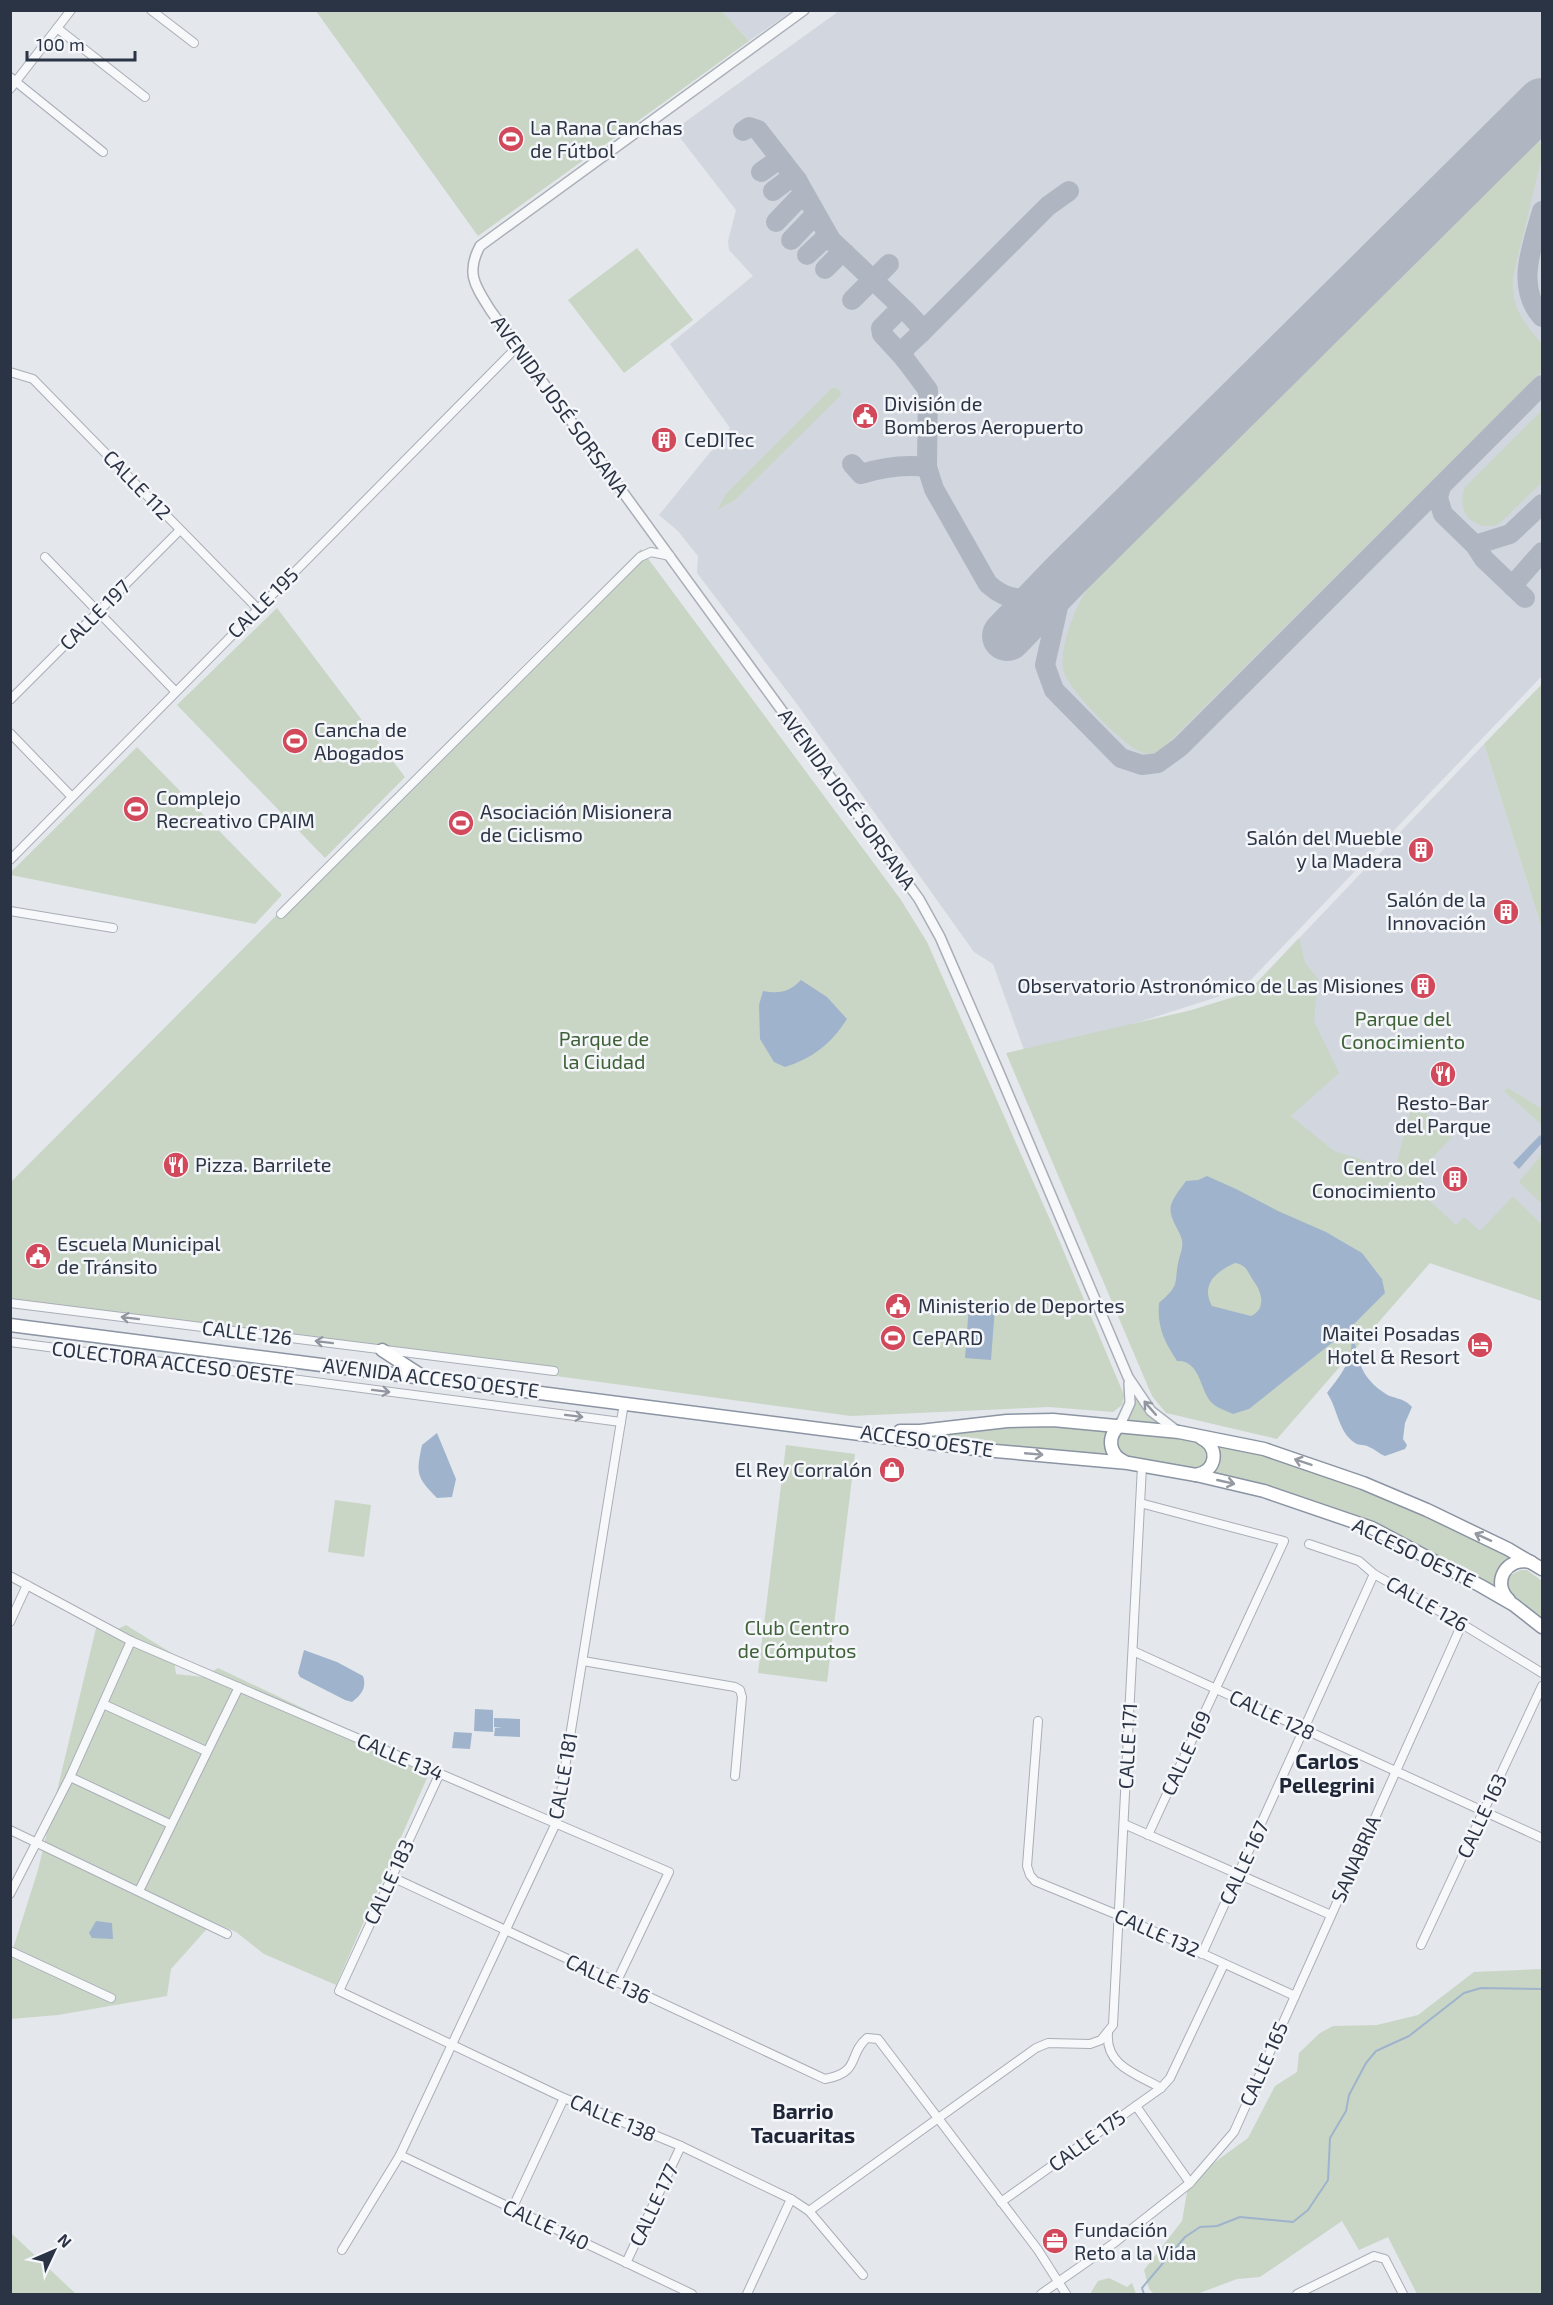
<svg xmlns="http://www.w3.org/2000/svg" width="1553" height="2305" viewBox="0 0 1553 2305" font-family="'Exo 2',sans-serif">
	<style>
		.built { fill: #d2d6de }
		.green { fill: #c9d6c5 }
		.water { fill: #9fb4cc; fill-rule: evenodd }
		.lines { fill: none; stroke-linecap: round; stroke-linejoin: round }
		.stream { stroke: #9fb4cc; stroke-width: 2 }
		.taxiway { stroke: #b0b6c1; stroke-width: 20 }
		.runway { stroke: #b0b6c1; stroke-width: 50 }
		.minor-casing { stroke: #a9aeb7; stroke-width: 10 }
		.tertiary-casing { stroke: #a9aeb7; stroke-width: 12 }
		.trunk-casing { stroke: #8b94a3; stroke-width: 15 }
		.minor { stroke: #f7f8fa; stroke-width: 8 }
		.tertiary { stroke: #f7f8fa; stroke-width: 9 }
		.trunk { stroke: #fff; stroke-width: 12 }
		.oneway { stroke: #9196a0 }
		.oneway2 { stroke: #959aa2 }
		.labels { text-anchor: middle; stroke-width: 5; stroke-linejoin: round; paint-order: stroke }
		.poi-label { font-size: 20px; fill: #2b3445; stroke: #f4f6f9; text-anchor: start }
		.street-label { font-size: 20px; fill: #2b3445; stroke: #f4f6f9 }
		.park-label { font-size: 20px; fill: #3f6138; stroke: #f4f6f9 }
		.neighbourhood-label { font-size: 21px; font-weight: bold; fill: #1d2536; stroke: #f4f6f9 }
	</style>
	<rect width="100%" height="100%" fill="#e4e7ec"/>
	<g class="built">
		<polygon points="722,11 792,11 749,41"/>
		<polygon points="839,11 1542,11 1542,676 1242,989 1027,1058 993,964 974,952 797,704 697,573 698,556 693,550 678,531 659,515 730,428 670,344 753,276 729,250 728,241 736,210 674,130"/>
		<polygon points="1484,744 1542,929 1542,1301 1430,1263 1192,1010 1247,993"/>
	</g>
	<g class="green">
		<polygon points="316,11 722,11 749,41 478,236"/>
		<path d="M1537,140L1542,146V156L1513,277C1511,309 1523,321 1542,344V369L1540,373L1165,746C1159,751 1152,755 1144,753C1127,750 1068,689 1064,672C1058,649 1075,607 1088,588Z"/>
		<polygon points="637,248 693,320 624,373 568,300"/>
		<polygon points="832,388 836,388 841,392 840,396 735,500 717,510 726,494"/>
		<path d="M1542,410V482L1499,524C1474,533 1455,512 1465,487Z"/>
		<polygon points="641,549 901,900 927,942 1059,1240 1124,1395 1122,1405 1113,1412 1049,1407 851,1416 11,1302 11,1182"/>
		<polygon points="277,608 405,777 325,858 177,705"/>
		<polygon points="1542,684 1542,929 1484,744"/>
		<polygon points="137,747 282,895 255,924 11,875 11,872"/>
		<polygon points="1299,938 1305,963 1318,979 1314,1021 1339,1073 1291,1116 1334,1151 1395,1170 1412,1104 1417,1105 1452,1137 1416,1175 1425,1183 1419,1191 1456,1225 1464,1217 1480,1231 1513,1196 1542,1225 1542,1301 1430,1263 1277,1439 1166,1413 1152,1396 1006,1053 1192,1010 1247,993"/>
		<polygon points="1508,1088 1542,1109 1542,1125 1504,1091"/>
		<polygon points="1542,1154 1542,1204 1519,1182"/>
		<polygon points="1132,1387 1164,1425 1125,1420"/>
		<path d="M1052,1422L1115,1428C1107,1439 1101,1448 1112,1458L917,1437Z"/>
		<polygon points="1125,1431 1197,1441 1207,1451 1208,1459 1201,1470 1122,1458 1115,1443 1119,1435"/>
		<polygon points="786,1445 855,1454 827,1682 758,1673"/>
		<polygon points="1214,1445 1264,1453 1362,1486 1524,1560 1511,1561 1501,1593 1373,1527 1207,1473"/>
		<polygon points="335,1500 371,1505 364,1557 328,1552"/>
		<polygon points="1521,1570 1527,1570 1542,1581 1542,1621 1511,1597 1505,1583 1508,1576"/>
		<polygon points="98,1620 111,1632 126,1625 173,1654 176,1674 203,1677 218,1668 431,1769 336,1985 264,1954 236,1932 213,1922 171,1969 167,1996 58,2015 11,2019 11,1955 38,1870"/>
		<polygon points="1542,1969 1542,2294 1417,2294 1388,2237 1359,2250 1342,2221 1260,2277 1237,2279 1197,2294 1154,2294 1149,2289 1144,2270 1182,2221 1189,2181 1248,2138 1275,2086 1297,2072 1299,2053 1320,2033 1333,2026 1377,2025 1418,2015 1474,1972"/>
		<polygon points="11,2233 76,2294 11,2294"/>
		<polygon points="1109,2278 1127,2287 1132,2283 1136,2294 1090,2294 1098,2281"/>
	</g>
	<g class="water">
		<path d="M801,980L827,997L847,1019C831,1044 813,1058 785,1067L774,1062L760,1039L759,1005L763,991C780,994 789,992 801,980Z"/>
		<polygon points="1540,1135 1542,1138 1542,1143 1519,1169 1513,1163"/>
		<path d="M1207,1176L1236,1189L1278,1211L1326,1232L1362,1253L1382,1279L1385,1293L1351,1327C1359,1355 1356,1373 1383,1392C1393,1400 1402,1396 1412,1407L1405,1423L1403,1439L1407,1445L1405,1449L1385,1456C1379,1454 1375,1449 1369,1447C1364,1444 1360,1446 1355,1443C1338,1432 1338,1409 1327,1393C1341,1375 1359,1353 1348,1330L1249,1409L1233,1414C1227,1411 1217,1408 1212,1403C1200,1392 1201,1360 1177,1361C1164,1341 1157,1327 1159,1303C1182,1283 1173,1284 1179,1259C1181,1252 1183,1248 1182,1240C1179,1229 1168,1217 1171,1205C1174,1196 1181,1188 1186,1181L1198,1180ZM1235,1263C1248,1265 1248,1274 1255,1283C1262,1293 1266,1309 1251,1316L1212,1306C1200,1284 1217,1271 1235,1263Z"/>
		<polygon points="969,1305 995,1307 991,1360 965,1358"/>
		<path d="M437,1433L456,1479L452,1497L437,1498C416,1477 416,1473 422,1445Z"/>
		<path d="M304,1650L337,1662L363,1676C367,1688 361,1695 352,1702L345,1700L300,1677L298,1673Z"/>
		<polygon points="475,1709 493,1710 493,1732 474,1731"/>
		<polygon points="494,1718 520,1719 520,1737 494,1736 495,1728 502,1728 494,1727"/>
		<polygon points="454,1732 472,1733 470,1749 452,1748"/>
		<polygon points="96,1921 112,1923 113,1939 92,1938 89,1933"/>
	</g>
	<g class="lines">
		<polyline class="stream" points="1144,2294 1142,2288 1185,2237 1200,2227 1217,2226 1240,2217 1293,2222 1308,2210 1328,2180 1330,2138 1346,2111 1349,2095 1366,2063 1376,2051 1409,2036 1464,1993 1481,1988 1542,1989"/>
		<g class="taxiway">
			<polyline points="743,131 749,127 758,130 797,180 831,240 907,312 919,325 921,333"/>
			<polyline points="761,172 775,162 783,162"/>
			<polyline points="773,191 789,179 797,180"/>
			<path d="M1542,211C1532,246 1515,287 1542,317"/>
			<polyline points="776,222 798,199 806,198"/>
			<polyline points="791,240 810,220 817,219"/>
			<polyline points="807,255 823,240 831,240"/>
			<polyline points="825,269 838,256 845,253"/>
			<polyline points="852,300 869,283 875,282 877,276 889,264"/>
			<path d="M894,315L881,328L882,334L904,358L928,390L927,467L934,489L988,584C1017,610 1038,597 1065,576"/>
			<polyline points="904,358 904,349 921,333 1048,206 1069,191"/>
			<path d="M852,464L861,474C883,467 904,464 927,467"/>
			<polyline points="1441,486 1438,498 1443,514 1475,545 1484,559 1525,598"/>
			<polyline points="1475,545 1510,534 1542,504"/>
			<polyline points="1065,576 1045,665 1054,690 1121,758 1142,765 1158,763 1180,747 1542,385"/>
			<polyline points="1512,586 1542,552"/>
		</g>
		<polyline class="runway" points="1007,636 1065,576 1542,103"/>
		<g class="minor-casing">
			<g id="minor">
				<polyline points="151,10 194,43"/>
				<polyline points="57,28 145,97"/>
				<polyline points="10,77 103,152"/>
				<polyline points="10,89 71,10"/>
				<polyline points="10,372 33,379 257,608"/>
				<polyline points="45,557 175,691"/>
				<polyline points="10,700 180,530"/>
				<polyline points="10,733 72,797"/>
				<polyline points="10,860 517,347"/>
				<polyline points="10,911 113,928"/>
				<polyline points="281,914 640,557 651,552 670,556"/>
				<polyline points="10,1303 554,1371"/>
				<polyline points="10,1342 621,1422"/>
				<polyline points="1140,1503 1284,1541 1148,1835"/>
				<polyline points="1309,1544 1359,1561 1374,1574 1462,1624 1542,1673"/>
				<polyline points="10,1576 131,1641 669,1872 616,1983"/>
				<polyline points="10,1622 27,1585"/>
				<polyline points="1133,1651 1542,1838"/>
				<polyline points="583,1661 735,1687 740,1690 742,1697 735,1776"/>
				<polyline points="103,1704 206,1751"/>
				<polyline points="1038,1721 1027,1866 1030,1875 1035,1881 1118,1915 1295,1996"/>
				<polyline points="440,1773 339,1991 564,2098 681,2146 791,2199 809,2211 863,2275"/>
				<polyline points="70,1777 170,1824"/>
				<polyline points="1124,1824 1331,1915"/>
				<polyline points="10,1830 227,1934"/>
				<path d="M392,1877L825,2079C862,2072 847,2055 867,2038L878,2039L1038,2250L1066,2294"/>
				<polyline points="139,1891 239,1687"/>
				<polyline points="10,1894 70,1777 131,1641"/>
				<polyline points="1421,1945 1542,1686"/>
				<polyline points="10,1951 111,1998"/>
				<polyline points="1202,1954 1374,1574"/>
				<path d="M1108,2033C1105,2066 1137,2074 1161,2088"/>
				<polyline points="1136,2106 1190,2183"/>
				<polyline points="400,2155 692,2294"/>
				<polyline points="1001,2202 1161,2088 1170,2078 1224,1964"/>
				<polyline points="512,2209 564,2098"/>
				<polyline points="809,2211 1036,2048 1048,2043 1090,2044 1101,2040 1113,2025 1142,1466"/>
				<polyline points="342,2250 400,2155 556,1823 624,1403"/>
				<polyline points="626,2263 681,2146"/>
				<polyline points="747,2294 791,2199"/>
				<polyline points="1041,2294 1114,2243 1190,2183 1234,2132 1462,1624"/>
				<polyline points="1297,2294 1374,2256 1385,2259 1403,2294"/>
			</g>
		</g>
		<g class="tertiary-casing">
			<g id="tertiary">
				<path d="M804,10L480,246C465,274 476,287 491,311L919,899L940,937L998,1070L1128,1377L1151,1411L1177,1431"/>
				<polyline points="1120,1425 1130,1403 1129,1383"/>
			</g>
		</g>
		<g class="trunk-casing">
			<g id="trunk">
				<polyline points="10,1325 984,1450 1128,1463 1196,1475 1264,1491 1372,1528 1481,1586 1514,1605 1542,1627"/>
				<polyline points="382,1350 422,1376"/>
				<path d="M1120,1425C1106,1437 1109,1455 1125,1462"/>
				<polyline points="900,1431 920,1431 1007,1421 1053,1420 1179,1432 1264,1449 1363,1483 1427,1510 1508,1549 1542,1569"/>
				<path d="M1196,1475C1217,1471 1220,1447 1201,1438"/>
				<path d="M1509,1600C1491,1583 1506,1556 1531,1562"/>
			</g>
		</g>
		<use href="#minor" class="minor"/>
		<use href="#tertiary" class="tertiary"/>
		<use href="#trunk" class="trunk"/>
	</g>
	<defs><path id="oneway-shaft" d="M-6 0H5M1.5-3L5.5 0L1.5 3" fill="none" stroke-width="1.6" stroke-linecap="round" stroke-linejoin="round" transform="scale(1.5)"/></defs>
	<g class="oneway">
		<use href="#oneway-shaft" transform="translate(130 1318) rotate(-173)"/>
		<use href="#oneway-shaft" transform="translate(324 1342) rotate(-173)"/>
		<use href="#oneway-shaft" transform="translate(381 1391) rotate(7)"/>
		<use href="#oneway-shaft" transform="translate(1150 1408) rotate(-131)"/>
		<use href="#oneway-shaft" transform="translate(574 1416) rotate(7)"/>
	</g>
	<g class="oneway2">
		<use href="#oneway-shaft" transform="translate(1034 1454) rotate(5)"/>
		<use href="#oneway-shaft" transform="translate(1303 1462) rotate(-161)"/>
		<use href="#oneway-shaft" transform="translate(1226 1482) rotate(13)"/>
		<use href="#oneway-shaft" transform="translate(1483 1537) rotate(-155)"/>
	</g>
	<defs>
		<g id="stadium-disc" transform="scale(1.35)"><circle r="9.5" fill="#d1495b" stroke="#f4f6f9"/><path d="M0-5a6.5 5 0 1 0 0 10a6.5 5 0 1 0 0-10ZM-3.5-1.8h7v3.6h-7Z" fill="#fff"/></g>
		<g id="civic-disc" transform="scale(1.35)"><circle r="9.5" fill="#d1495b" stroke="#f4f6f9"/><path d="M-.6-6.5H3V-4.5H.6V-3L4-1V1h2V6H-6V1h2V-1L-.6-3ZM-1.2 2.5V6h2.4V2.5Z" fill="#fff"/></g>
		<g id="building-disc" transform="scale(1.35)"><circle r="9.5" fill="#d1495b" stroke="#f4f6f9"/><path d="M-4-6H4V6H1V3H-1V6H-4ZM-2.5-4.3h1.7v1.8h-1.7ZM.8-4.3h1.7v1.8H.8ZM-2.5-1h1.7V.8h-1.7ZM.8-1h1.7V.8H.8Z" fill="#fff"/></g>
		<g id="restaurant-disc" transform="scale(1.35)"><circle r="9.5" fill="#d1495b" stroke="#f4f6f9"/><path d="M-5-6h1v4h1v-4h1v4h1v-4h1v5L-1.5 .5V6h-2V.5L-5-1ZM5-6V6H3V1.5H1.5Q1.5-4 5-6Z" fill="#fff"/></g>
		<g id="hotel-disc" transform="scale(1.35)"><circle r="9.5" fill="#d1495b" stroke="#f4f6f9"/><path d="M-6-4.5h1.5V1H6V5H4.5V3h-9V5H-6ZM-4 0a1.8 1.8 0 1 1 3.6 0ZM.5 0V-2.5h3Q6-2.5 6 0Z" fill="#fff"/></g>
		<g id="shop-disc" transform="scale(1.35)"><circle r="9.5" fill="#d1495b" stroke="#f4f6f9"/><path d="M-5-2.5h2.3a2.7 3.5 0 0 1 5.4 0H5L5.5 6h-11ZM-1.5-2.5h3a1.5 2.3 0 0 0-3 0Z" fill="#fff"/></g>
		<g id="office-disc" transform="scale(1.35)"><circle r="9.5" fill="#d1495b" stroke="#f4f6f9"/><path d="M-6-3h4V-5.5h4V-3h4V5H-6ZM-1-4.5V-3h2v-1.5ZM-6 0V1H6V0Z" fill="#fff"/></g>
	</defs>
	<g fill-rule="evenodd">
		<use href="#stadium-disc" x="511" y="139"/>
		<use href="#civic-disc" x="865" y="416"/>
		<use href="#building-disc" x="664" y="440"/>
		<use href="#stadium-disc" x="295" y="741"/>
		<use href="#stadium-disc" x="136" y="809"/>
		<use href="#stadium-disc" x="461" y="823"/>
		<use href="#building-disc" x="1421" y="850"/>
		<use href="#building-disc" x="1506" y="912"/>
		<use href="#building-disc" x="1423" y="986"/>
		<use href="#restaurant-disc" x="1443" y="1074"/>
		<use href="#restaurant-disc" x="176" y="1165"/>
		<use href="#building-disc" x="1455" y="1179"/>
		<use href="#civic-disc" x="38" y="1256"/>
		<use href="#civic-disc" x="898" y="1306"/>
		<use href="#stadium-disc" x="893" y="1338"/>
		<use href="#hotel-disc" x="1480" y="1345"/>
		<use href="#shop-disc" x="892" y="1470"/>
		<use href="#office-disc" x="1055" y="2241"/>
	</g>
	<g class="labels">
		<g class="poi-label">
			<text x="530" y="135">La Rana Canchas<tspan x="530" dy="23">de Fútbol</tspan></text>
			<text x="884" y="411">División de<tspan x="884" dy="23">Bomberos Aeropuerto</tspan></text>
			<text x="684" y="447">CeDITec</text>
			<text x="314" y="737">Cancha de<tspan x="314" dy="23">Abogados</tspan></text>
			<text x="156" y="805">Complejo<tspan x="156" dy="23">Recreativo CPAIM</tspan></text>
			<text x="480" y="819">Asociación Misionera<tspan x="480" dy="23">de Ciclismo</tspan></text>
			<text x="1402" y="845" text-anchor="end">Salón del Mueble<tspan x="1402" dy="23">y la Madera</tspan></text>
			<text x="1486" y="907" text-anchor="end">Salón de la<tspan x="1486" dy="23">Innovación</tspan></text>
			<text x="1404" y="993" text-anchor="end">Observatorio Astronómico de Las Misiones</text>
			<text x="1443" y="1110" text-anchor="middle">Resto-Bar<tspan x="1443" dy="23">del Parque</tspan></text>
			<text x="195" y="1172">Pizza. Barrilete</text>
			<text x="1436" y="1175" text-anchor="end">Centro del<tspan x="1436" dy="23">Conocimiento</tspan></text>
			<text x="57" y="1251">Escuela Municipal<tspan x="57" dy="23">de Tránsito</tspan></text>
			<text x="918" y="1313">Ministerio de Deportes</text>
			<text x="1460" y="1341" text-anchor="end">Maitei Posadas<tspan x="1460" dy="23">Hotel &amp; Resort</tspan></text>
			<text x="912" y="1345">CePARD</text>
			<text x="872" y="1477" text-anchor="end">El Rey Corralón</text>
			<text x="1074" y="2237">Fundación<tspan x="1074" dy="23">Reto a la Vida</tspan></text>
		</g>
		<g class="street-label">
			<text transform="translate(560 406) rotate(54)" y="7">AVENIDA JOSÉ SORSANA</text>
			<text transform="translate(137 485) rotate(46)" y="7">CALLE 112</text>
			<text transform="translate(263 603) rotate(-45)" y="7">CALLE 195</text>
			<text transform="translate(95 615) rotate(-45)" y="7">CALLE 197</text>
			<text transform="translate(847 799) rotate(54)" y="7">AVENIDA JOSÉ SORSANA</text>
			<text transform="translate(247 1333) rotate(7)" y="7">CALLE 126</text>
			<text transform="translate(173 1363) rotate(7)" y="7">COLECTORA ACCESO OESTE</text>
			<text transform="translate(431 1378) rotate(7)" y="7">AVENIDA ACCESO OESTE</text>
			<text transform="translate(927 1441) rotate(8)" y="7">ACCESO OESTE</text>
			<text transform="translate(1414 1553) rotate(26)" y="7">ACCESO OESTE</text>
			<text transform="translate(1427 1604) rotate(30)" y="7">CALLE 126</text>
			<text transform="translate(1272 1715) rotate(25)" y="7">CALLE 128</text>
			<text transform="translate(1128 1746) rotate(-87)" y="7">CALLE 171</text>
			<text transform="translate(1186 1753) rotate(-65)" y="7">CALLE 169</text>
			<text transform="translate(400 1757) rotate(23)" y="7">CALLE 134</text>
			<text transform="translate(563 1776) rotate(-80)" y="7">CALLE 181</text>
			<text transform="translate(1482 1816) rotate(-65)" y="7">CALLE 163</text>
			<text transform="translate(1356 1859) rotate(-66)" y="7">SANABRIA</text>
			<text transform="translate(1244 1863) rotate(-65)" y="7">CALLE 167</text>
			<text transform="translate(389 1882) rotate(-65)" y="7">CALLE 183</text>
			<text transform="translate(1157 1933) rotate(24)" y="7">CALLE 132</text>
			<text transform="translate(608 1979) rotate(25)" y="7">CALLE 136</text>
			<text transform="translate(1264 2064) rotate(-66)" y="7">CALLE 165</text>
			<text transform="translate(613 2118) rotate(23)" y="7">CALLE 138</text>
			<text transform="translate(1087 2141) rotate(-36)" y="7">CALLE 175</text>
			<text transform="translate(654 2205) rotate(-65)" y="7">CALLE 177</text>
			<text transform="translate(546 2225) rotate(25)" y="7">CALLE 140</text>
		</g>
		<g class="park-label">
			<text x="1403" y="1026">Parque del<tspan x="1403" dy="23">Conocimiento</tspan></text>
			<text x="604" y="1046">Parque de<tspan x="604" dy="23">la Ciudad</tspan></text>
			<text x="797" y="1635">Club Centro<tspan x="797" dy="23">de Cómputos</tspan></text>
		</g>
		<g class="neighbourhood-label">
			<text x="1327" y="1769">Carlos<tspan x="1327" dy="24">Pellegrini</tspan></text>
			<text x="803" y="2119">Barrio<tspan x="803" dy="24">Tacuaritas</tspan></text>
		</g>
	</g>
	<rect width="1553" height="2305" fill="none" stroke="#2b3445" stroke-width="24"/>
	<g transform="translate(54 2251) rotate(46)" stroke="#f4f6f9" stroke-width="4.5" paint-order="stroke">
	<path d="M0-4.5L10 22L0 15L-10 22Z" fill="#2b3445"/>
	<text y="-9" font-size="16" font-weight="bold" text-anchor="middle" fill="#2b3445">N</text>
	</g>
	<path d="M27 51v9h108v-9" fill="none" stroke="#2b3445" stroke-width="3"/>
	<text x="36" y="51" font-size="18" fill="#2b3445" stroke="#f4f6f9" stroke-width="4.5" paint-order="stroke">100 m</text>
</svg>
